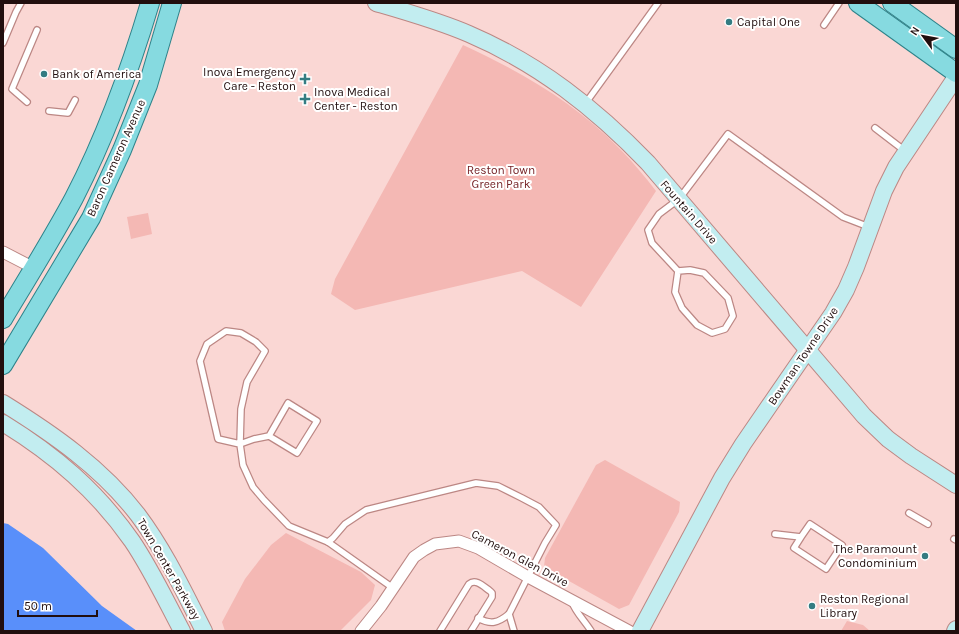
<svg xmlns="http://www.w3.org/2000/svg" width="959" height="634" viewBox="0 0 959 634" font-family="Karla,sans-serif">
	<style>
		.green { fill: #f4b8b4 }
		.water { fill: #598ffa }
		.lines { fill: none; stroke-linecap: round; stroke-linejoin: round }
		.lane-casing { stroke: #bc8784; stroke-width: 8 }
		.street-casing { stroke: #bc8784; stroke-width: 13 }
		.secondary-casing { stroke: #bc8784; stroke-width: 18 }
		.primary-casing { stroke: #2e838a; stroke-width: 20 }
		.lane { stroke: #fff; stroke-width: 5.5 }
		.street { stroke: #fff; stroke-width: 11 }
		.secondary { stroke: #c2edf0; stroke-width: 16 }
		.primary { stroke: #86dae0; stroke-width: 18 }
		.poi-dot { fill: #337c82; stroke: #fff; stroke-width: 1.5 }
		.labels { text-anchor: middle; stroke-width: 4; stroke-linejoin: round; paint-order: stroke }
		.poi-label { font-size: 12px; fill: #210e0e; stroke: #fff; text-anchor: start }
		.street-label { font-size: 12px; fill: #210e0e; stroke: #fff }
		.park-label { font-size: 12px; fill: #721c20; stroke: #fff }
	</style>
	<rect width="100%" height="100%" fill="#fad7d4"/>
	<g class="green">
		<path d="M463,45C520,71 577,104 620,149C633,162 645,177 656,191L581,307L522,271L355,310L331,294L335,279Z"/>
		<polygon points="148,213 152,234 131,239 127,217"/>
		<polygon points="605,460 680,502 679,512 629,605 619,609 544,567 545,558 596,465"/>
		<polygon points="286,533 361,572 375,585 371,600 340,631 225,631 222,622 245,579 271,545"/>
		<polygon points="847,621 863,625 870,631 841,631"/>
	</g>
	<polygon class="water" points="3,523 8,524 43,548 102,606 137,631 3,631"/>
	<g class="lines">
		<g class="lane-casing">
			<g id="lane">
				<polyline points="824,25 839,3"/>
				<polyline points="3,43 16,12 21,3"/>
				<polyline points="27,102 12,89 37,30"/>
				<polyline points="585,104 658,3"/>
				<polyline points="49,111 68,113 75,100"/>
				<polyline points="875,128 905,151"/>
				<polyline points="678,271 690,270 704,273 728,298 733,316 725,329 712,333 697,325 682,308 675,292 678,271 652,243 648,230 659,214 679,199 728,134 843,217 869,227"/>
				<polyline points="269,436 288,403 317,421 297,453 269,436 254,439 240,444 218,439 200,361 207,344 226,331 241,333 256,342 265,351 247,382 241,409 240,444 243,465 253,487 264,500 289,526 328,542 393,588"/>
				<polyline points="909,513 928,524"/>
				<polyline points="775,534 801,537 810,524 842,545 826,569 794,548 801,537"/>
				<polyline points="954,539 956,540"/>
				<path d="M328,542L333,538L345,524L366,510L476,483L498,486L522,498L539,507L556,525L545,543L509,614C498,623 491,625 478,618"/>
				<path d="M572,602C576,613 585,621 591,631"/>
				<polyline points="509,614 514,631"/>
				<path d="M440,631L469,584C476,578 484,587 490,591L492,593V597L471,631"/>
			</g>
		</g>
		<g class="street-casing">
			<g id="street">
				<polyline points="3,252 34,268"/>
				<polyline points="361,631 381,606 414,557 424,550 435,544 459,541 478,548 528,577 629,631"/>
			</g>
		</g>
		<g class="secondary-casing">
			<g id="secondary">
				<path d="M376,3C407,12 439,21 469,34C539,64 595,108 648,163L864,416L888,439L911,456L956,485"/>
				<path d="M3,403C53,434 102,468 138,515C165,551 184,592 204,631"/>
				<path d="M3,423C55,455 97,491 132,541C151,569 166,601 182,631"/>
				<polyline points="640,631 722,478 743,444 833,313 846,290 856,267 884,191 896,167 956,77"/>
				<polyline points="955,631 956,629"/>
			</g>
		</g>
		<g class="primary-casing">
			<g id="primary">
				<polyline points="858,3 956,73"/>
				<polyline points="892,3 956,49"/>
				<path d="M3,319C27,279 52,239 74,198C106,136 130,70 150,3"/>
				<polyline points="3,365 91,218 106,185 122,150 148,85 172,3"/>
			</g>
		</g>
		<use href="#lane" class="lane"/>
		<use href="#street" class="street"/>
		<use href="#secondary" class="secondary"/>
		<use href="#primary" class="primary"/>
	</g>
	<g class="poi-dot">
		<circle cx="729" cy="22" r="4"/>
		<circle cx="44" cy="74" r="4"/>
		<path d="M303 73h4v4h4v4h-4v4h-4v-4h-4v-4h4z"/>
		<path d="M303 93h4v4h4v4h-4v4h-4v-4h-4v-4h4z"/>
		<circle cx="925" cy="556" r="4"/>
		<circle cx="812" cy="606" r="4"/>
	</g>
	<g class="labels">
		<g class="poi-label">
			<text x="737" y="26">Capital One</text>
			<text x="296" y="76" text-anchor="end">Inova Emergency<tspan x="296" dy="14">Care - Reston</tspan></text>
			<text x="52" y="78">Bank of America</text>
			<text x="314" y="96">Inova Medical<tspan x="314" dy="14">Center - Reston</tspan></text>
			<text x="917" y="553" text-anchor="end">The Paramount<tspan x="917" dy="14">Condominium</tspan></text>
			<text x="820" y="603">Reston Regional<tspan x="820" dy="14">Library</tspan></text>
		</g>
		<g class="street-label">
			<text transform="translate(116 158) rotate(-66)" y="4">Baron Cameron Avenue</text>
			<text transform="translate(689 212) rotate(49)" y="4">Fountain Drive</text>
			<text transform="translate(803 356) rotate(-56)" y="4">Bowman Towne Drive</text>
			<text transform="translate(520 558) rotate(28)" y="4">Cameron Glen Drive</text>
			<text transform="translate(169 569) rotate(60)" y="4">Town Center Parkway</text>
		</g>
		<g class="park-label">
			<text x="501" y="174">Reston Town<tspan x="501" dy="14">Green Park</tspan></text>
		</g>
	</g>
	<rect width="959" height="634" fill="none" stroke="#210e0e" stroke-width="8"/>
	<g transform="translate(923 36) rotate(302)" stroke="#ffffff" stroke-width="3" paint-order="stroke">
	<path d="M0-3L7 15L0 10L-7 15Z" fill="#210e0e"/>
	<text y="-6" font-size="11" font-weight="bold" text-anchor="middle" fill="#210e0e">N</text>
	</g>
	<path d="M18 610v6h79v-6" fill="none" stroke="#210e0e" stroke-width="2"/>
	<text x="24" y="610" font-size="12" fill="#210e0e" stroke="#ffffff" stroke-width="3" paint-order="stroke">50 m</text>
</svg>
